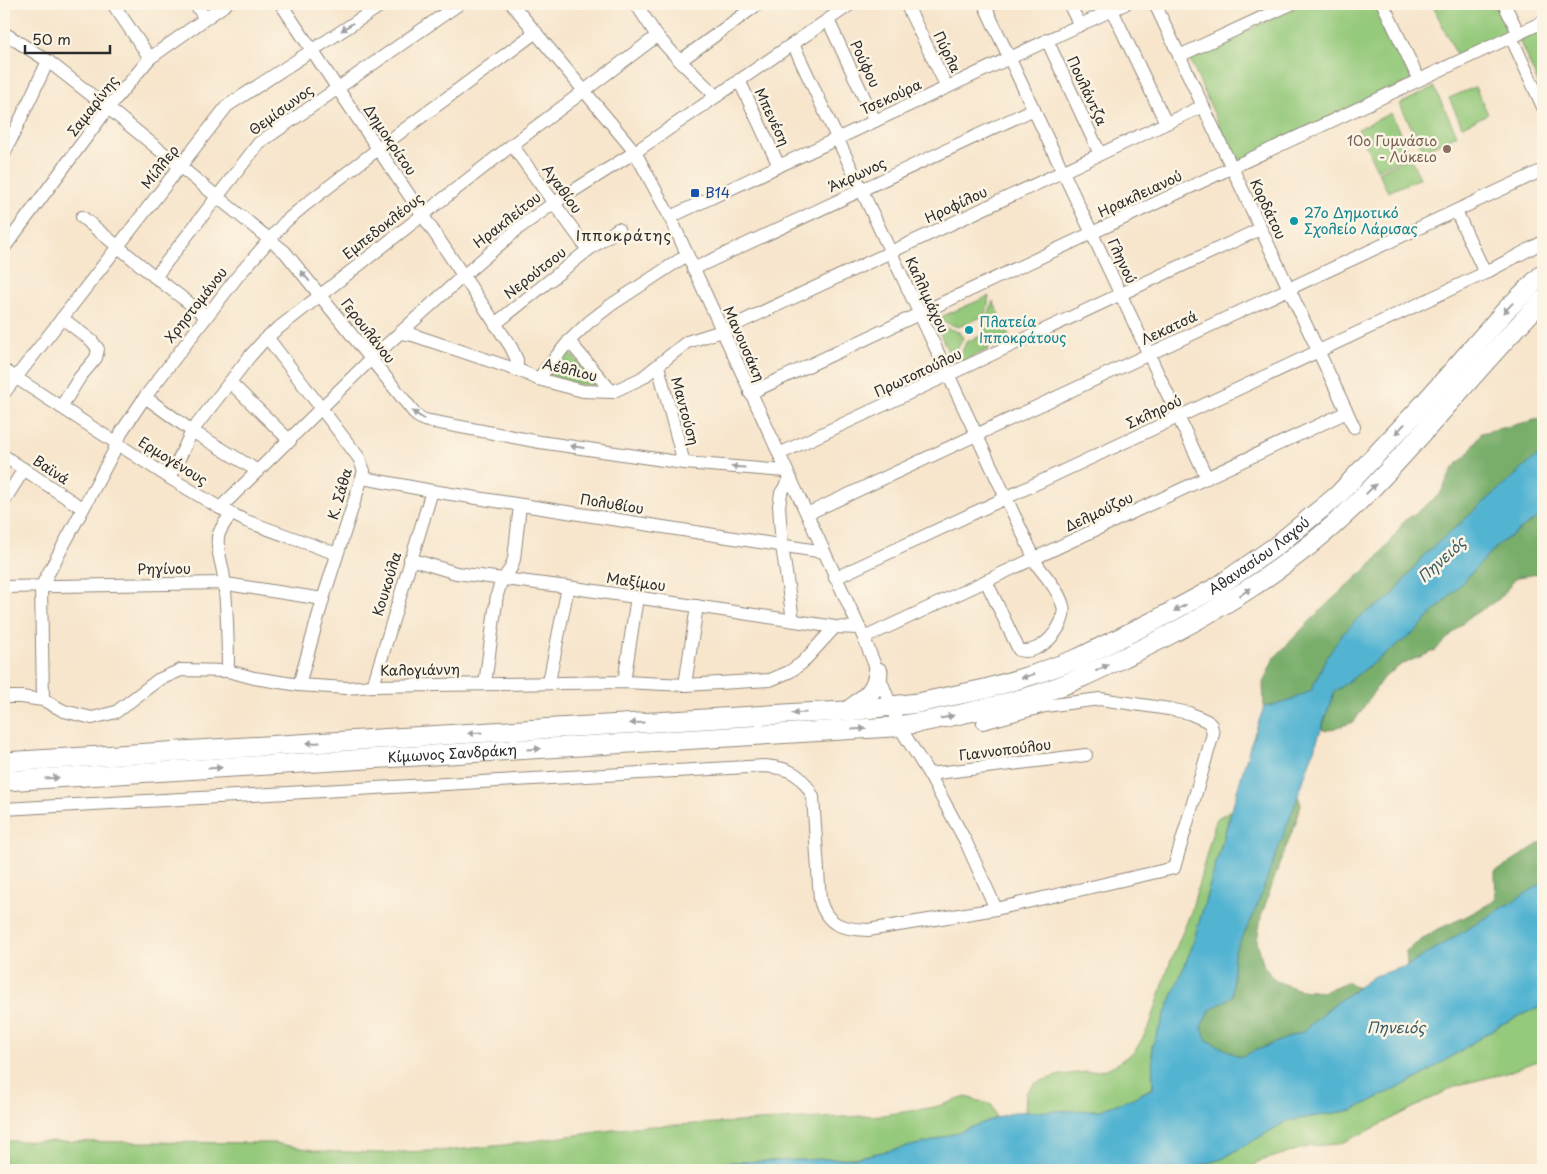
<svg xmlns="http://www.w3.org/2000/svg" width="1547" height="1174" viewBox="0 0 1547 1174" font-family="'Playpen Sans',sans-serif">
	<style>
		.green { fill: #95c97b; stroke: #607a53 }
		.forest { fill: #78ad6b; stroke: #526c4b }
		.water { fill: #53b4d2; stroke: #3f707e }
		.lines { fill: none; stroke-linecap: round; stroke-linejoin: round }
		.minor-casing { stroke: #91887c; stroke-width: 14 }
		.highway-casing { stroke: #91887c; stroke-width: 21 }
		.minor { stroke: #fff; stroke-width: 12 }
		.highway { stroke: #fff; stroke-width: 19 }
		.oneway { fill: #a0a0a0 }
		.education-dot { fill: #8d6e63; stroke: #fcf5e5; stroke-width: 2 }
		.transit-dot { fill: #1a4fb4; stroke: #fcf5e5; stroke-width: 2 }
		.culture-dot { fill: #0f9aa8; stroke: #fcf5e5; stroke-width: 2 }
		.labels { text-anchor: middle; stroke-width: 5; stroke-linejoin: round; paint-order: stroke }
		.street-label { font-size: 14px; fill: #2b2b2b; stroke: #fcf5e5 }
		.education-label { font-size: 14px; fill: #785e54; stroke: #fcf5e5; text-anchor: end }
		.transit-label { font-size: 14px; fill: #164399; stroke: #fcf5e5; text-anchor: start }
		.culture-label { font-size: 14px; fill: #0d838f; stroke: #fcf5e5; text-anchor: start }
		.neighbourhood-label { font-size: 15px; letter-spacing: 1px; fill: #2b2b2b; stroke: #fcf5e5 }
		.water-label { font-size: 15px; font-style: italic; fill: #395b65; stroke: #fcf5e5 }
	</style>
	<rect width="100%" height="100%" fill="#fcf5e5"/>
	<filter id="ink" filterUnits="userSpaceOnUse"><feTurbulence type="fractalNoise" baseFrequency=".02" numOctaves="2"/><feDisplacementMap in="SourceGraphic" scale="10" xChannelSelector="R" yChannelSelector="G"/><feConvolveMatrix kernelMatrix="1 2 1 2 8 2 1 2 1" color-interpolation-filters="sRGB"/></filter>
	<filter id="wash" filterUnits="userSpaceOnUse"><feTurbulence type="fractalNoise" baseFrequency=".0096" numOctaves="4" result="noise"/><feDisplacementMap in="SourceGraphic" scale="20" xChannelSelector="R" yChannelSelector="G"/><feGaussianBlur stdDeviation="1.12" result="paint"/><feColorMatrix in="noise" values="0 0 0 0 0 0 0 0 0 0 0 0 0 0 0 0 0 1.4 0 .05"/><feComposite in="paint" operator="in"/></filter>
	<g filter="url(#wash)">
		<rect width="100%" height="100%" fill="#f7e5cc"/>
		<g class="green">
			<polygon points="1303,4 1376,4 1412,80 1236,163 1189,58"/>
			<polygon points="1432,4 1497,4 1510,33 1458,58"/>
			<polygon points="1543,29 1543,94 1519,40"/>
			<polygon points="1434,87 1457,135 1423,151 1400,104"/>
			<polygon points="1475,87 1488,114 1462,126 1449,98"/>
			<polygon points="1391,113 1410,155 1377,170 1358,129"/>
			<polygon points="1410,157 1420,178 1388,192 1378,172"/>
			<polygon points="989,296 986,315 958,327 936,319"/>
			<polygon points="993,301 1011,340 993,348 984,328"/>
			<polygon points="936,325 959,332 963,338 952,360"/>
			<polygon points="983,335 989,349 957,364 966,342"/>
			<path d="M569,352L600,385C584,386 565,383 550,375Z"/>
			<polygon points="1231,810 1192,947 1152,1046 1153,1088 1133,1098 1100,1110 1025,1112 1026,1093 1035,1083 1060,1075 1104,1070 1115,1065 1135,1051 1150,1025 1171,960 1191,912 1216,819"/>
			<polygon points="1543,1005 1543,1059 1503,1074 1458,1085 1360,1135 1338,1144 1310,1146 1257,1162 1251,1170 1183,1170 1222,1159 1287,1121 1353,1110 1420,1077 1500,1025"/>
			<polygon points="966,1097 992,1105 996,1118 930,1142 854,1158 681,1164 630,1170 4,1170 4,1141 274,1143 318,1151 379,1153 454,1150 504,1145 634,1127 884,1115 935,1107"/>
		</g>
		<g class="forest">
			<polygon points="1543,418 1543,451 1424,555 1391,597 1359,617 1324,662 1311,691 1286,702 1264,707 1263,683 1274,658 1327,604 1372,564 1392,540 1404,521 1420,510 1440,494 1453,468 1470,451 1481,433"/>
			<polygon points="1543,514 1543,569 1538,574 1517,577 1499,599 1468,618 1435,651 1402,664 1382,679 1354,722 1325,731 1322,729 1334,692 1415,632 1499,544"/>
			<polygon points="1298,796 1301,804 1296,822 1279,865 1261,917 1257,941 1264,967 1276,981 1300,990 1323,992 1346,982 1358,987 1333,1005 1302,1032 1240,1057 1207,1040 1201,1027 1209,1011 1232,996 1234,953 1253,916"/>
			<polygon points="1543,841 1543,883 1407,966 1406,951 1434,931 1467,916 1496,900 1495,872"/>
		</g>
		<polygon class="water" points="1543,451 1543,514 1499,544 1415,632 1334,692 1298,796 1253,916 1234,953 1232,996 1209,1011 1201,1027 1207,1040 1240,1057 1302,1032 1333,1005 1374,976 1407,966 1543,883 1543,1005 1500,1025 1420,1077 1353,1110 1287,1121 1222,1159 1183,1170 630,1170 681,1164 854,1158 930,1142 1013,1112 1100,1110 1133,1098 1153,1088 1152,1046 1192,947 1251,743 1264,707 1286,702 1311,691 1324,662 1341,636 1359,617 1391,597 1424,555"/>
	</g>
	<g filter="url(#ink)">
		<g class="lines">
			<g class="minor-casing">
				<g id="minor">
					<polyline points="113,4 150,58"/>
					<polyline points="195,4 205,18"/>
					<polyline points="281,4 511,347 517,360 517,370"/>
					<polyline points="512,4 635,152 670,217 864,638 899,726 929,774 966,842 996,909"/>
					<polyline points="636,4 657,36 680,61 716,96"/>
					<polyline points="906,4 947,87"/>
					<polyline points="984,4 1207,478"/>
					<polyline points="1069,4 1080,25"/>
					<polyline points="1155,4 1354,427"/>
					<polyline points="1383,4 1419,80"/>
					<polyline points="1504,4 1519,34"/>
					<polyline points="1112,10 1166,123"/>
					<polyline points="828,20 875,121"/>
					<polyline points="4,33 48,61 108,108 285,252 417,416 424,420 540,442 684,463 786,471"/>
					<polyline points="1511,37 1543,107"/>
					<polyline points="1047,40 1100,154"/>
					<path d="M793,44L1038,566C1047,578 1059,591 1063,606C1068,626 1039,657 1019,650L986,581"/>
					<polyline points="1179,56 1291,4"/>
					<polyline points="680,61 758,4"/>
					<polyline points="739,80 779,166"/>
					<polyline points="512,145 588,250"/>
					<polyline points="4,154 48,61"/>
					<polyline points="1456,211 1485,273"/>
					<polyline points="82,217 155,277 206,316"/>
					<polyline points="670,217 1125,4"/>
					<polyline points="4,248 108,108 150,58 226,4"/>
					<polyline points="693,269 1034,109"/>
					<polyline points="155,277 259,143 459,4"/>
					<polyline points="495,324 588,250 618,229"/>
					<polyline points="401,333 413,335 523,372 538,379 583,391 612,392 642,378 687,342 722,331 1203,106"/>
					<polyline points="267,337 359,458 364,471 323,599 299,685"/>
					<polyline points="569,341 612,392"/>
					<polyline points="658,366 684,463"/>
					<polyline points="4,370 170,478 220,508 246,521 337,554"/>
					<polyline points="538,379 569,341 589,322 611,305 687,255"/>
					<polyline points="230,382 290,441"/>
					<polyline points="4,393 227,106 383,4"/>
					<polyline points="750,393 1543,22"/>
					<polyline points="145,397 192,431 258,471"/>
					<polyline points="61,407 80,377 96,358 98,349 92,341 62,318"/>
					<polyline points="779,454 1260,229"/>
					<polyline points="4,456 82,508"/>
					<polyline points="170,478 192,431 250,356 267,337 512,145 657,36"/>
					<polyline points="363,478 432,491 824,552"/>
					<polyline points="790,479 781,493 779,506 782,546 793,620"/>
					<polyline points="4,501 24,469"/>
					<polyline points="220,508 371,359 463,276 520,227 554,203 635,152 851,4"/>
					<polyline points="807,514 1543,170"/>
					<polyline points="410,559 456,573 568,587 835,627 859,628"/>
					<polyline points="835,578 1485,273 1543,242"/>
					<polyline points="4,587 220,583 323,599"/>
					<polyline points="864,638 1347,412"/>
					<path d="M228,671C228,640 227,609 224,579C223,565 216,551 218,537C220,528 226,521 231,514"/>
					<polyline points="549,682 568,587"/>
					<polyline points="624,682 637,597"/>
					<polyline points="485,684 497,595 501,582 511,568 514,559 520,505"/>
					<polyline points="685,685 697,606"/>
					<polyline points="373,686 432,491"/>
					<polyline points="4,697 21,697 43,700 64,711 92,718 116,712 158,680 181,670 228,671 254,678 299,685 346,688 373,686 624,682 685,685 770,680 789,672 802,663 835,627"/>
					<polyline points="43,700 41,587 113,453 122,431 145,397 237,277 285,222 305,205 378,149 536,32"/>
					<polyline points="929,774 1086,755"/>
					<path d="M4,809L765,766C790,768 802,774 813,797L820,900C827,926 843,929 868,930L996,909L1174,868L1213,734L1211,725L1207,721L1189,713L1169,709L1100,699L1045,706L983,723"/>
				</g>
			</g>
			<g class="highway-casing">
				<g id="highway">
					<path d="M848,711C862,700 877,692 878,672"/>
					<path id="s1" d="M4,762L801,713L848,711L918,703L985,689L1036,674L1079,658L1156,620L1217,587L1276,546L1338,495L1420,408L1506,310L1543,274"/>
					<path id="s2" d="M4,781L892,727C943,719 992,708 1041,693C1072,683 1100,669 1129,655C1210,616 1288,570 1353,507C1420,442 1477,366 1543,300"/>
				</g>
			</g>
			<use href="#minor" class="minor"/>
			<use href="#highway" class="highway"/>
		</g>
		<defs><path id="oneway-solid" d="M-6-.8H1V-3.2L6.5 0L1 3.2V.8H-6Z" transform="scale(1.25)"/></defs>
		<g class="oneway">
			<use href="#oneway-solid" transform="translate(347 27) rotate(146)"/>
			<use href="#oneway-solid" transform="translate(305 276) rotate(-130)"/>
			<use href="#oneway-solid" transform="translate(1508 308) rotate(134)"/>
			<use href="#oneway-solid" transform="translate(418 415) rotate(-147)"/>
			<use href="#oneway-solid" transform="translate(1400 429) rotate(133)"/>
			<use href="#oneway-solid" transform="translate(577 447) rotate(-172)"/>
			<use href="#oneway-solid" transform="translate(738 467) rotate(-176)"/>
			<use href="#oneway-solid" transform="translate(1371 489) rotate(-45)"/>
			<use href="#oneway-solid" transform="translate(1245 592) rotate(-33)"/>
			<use href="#oneway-solid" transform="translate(1180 608) rotate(152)"/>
			<use href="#oneway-solid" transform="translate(1102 668) rotate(-26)"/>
			<use href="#oneway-solid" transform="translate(1028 676) rotate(163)"/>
			<use href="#oneway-solid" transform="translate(799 713) rotate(177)"/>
			<use href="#oneway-solid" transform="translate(947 717) rotate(-13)"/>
			<use href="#oneway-solid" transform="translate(637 723) rotate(176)"/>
			<use href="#oneway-solid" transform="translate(859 729) rotate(-4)"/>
			<use href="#oneway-solid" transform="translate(475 733) rotate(176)"/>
			<use href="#oneway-solid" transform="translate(313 743) rotate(176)"/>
			<use href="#oneway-solid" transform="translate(534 749) rotate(-4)"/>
			<use href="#oneway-solid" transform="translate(215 768) rotate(-4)"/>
			<use href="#oneway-solid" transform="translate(52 778) rotate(-4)"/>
		</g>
	</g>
	<circle class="education-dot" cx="1447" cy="149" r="5"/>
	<rect class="transit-dot" x="690" y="188" width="10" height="10" rx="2.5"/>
	<g class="culture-dot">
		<circle cx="1294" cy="221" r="5"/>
		<circle cx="969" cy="330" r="5"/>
	</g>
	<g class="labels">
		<g class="street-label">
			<text transform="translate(947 52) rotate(64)" y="5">Πύρλα</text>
			<text transform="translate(865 64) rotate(65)" y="5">Ρούφου</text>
			<text transform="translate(1087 91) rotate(65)" y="5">Πουλάντζα</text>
			<text transform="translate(891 97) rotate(-25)" y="5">Τσεκούρα</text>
			<text transform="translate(93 106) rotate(-52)" y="5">Σαμαρίνης</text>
			<text transform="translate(281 110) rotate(-36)" y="5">Θεμίσωνος</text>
			<text transform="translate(772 117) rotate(65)" y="5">Μπενέση</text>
			<text transform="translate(390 140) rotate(56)" y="5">Δημοκρίτου</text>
			<text transform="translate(160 167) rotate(-52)" y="5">Μίλλερ</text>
			<text transform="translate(857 175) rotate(-25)" y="5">Άκρωνος</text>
			<text transform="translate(562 189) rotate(54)" y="5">Αγαθίου</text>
			<text transform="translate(1140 194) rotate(-25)" y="5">Ηρακλειανού</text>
			<text transform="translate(956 205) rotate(-25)" y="5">Ηροφίλου</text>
			<text transform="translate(1268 209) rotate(65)" y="5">Κορδάτου</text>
			<text transform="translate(507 220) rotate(-38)" y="5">Ηρακλείτου</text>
			<text transform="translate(383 226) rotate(-38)" y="5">Εμπεδοκλέους</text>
			<text transform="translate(1122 261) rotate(65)" y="5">Γληνού</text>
			<text transform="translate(535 273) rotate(-38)" y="5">Νερούτσου</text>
			<text transform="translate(927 295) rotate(65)" y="5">Καλλιμάχου</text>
			<text transform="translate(196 305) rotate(-52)" y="5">Χρηστομάνου</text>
			<text transform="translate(1169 328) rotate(-25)" y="5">Λεκατσά</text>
			<text transform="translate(368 331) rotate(52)" y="5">Γερουλάνου</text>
			<text transform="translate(744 344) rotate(66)" y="5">Μανουσάκη</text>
			<text transform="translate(570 370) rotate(14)" y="5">Αέθλιου</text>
			<text transform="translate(918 373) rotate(-25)" y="5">Πρωτοπούλου</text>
			<text transform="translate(685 411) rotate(75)" y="5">Μαντούση</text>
			<text transform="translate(1154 412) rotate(-25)" y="5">Σκληρού</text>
			<text transform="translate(173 461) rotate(32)" y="5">Ερμογένους</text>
			<text transform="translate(51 470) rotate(34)" y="5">Βαϊνά</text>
			<text transform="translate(340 494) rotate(-74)" y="5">Κ. Σάθα</text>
			<text transform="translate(612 504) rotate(9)" y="5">Πολυβίου</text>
			<text transform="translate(1099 512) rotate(-25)" y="5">Δελμούζου</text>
			<text dy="5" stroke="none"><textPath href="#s1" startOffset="1291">Αθανασίου Λαγού</textPath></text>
			<text transform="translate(164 569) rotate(-1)" y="5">Ρηγίνου</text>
			<text transform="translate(636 582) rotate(8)" y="5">Μαξίμου</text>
			<text transform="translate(387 584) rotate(-73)" y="5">Κουκούλα</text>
			<text transform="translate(420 670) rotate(-1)" y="5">Καλογιάννη</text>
			<text transform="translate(1005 750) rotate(-7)" y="5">Γιαννοπούλου</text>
			<text dy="5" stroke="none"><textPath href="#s2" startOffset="449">Κίμωνος Σανδράκη</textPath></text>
		</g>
		<g class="education-label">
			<text x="1437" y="146">10ο Γυμνάσιο<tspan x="1437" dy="16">- Λύκειο</tspan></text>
		</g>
		<g class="transit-label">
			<text x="705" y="198">Β14</text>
		</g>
		<g class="culture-label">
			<text x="1304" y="218">27ο Δημοτικό<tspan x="1304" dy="16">Σχολείο Λάρισας</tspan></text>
			<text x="979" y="327">Πλατεία<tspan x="979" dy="16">Ιπποκράτους</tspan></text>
		</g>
		<g class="neighbourhood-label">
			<text x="624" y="241">Ιπποκράτης</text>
		</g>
		<g class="water-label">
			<text transform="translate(1442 560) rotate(-43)" y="5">Πηνειός</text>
			<text x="1396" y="1033">Πηνειός</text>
		</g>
	</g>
	<rect width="1547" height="1174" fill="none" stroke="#fcf5e5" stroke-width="20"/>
	<path d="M25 45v8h85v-8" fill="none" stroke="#2b2b2b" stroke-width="2.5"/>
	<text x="32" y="45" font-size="15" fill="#2b2b2b" stroke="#fcf5e5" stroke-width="4" paint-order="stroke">50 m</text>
</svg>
